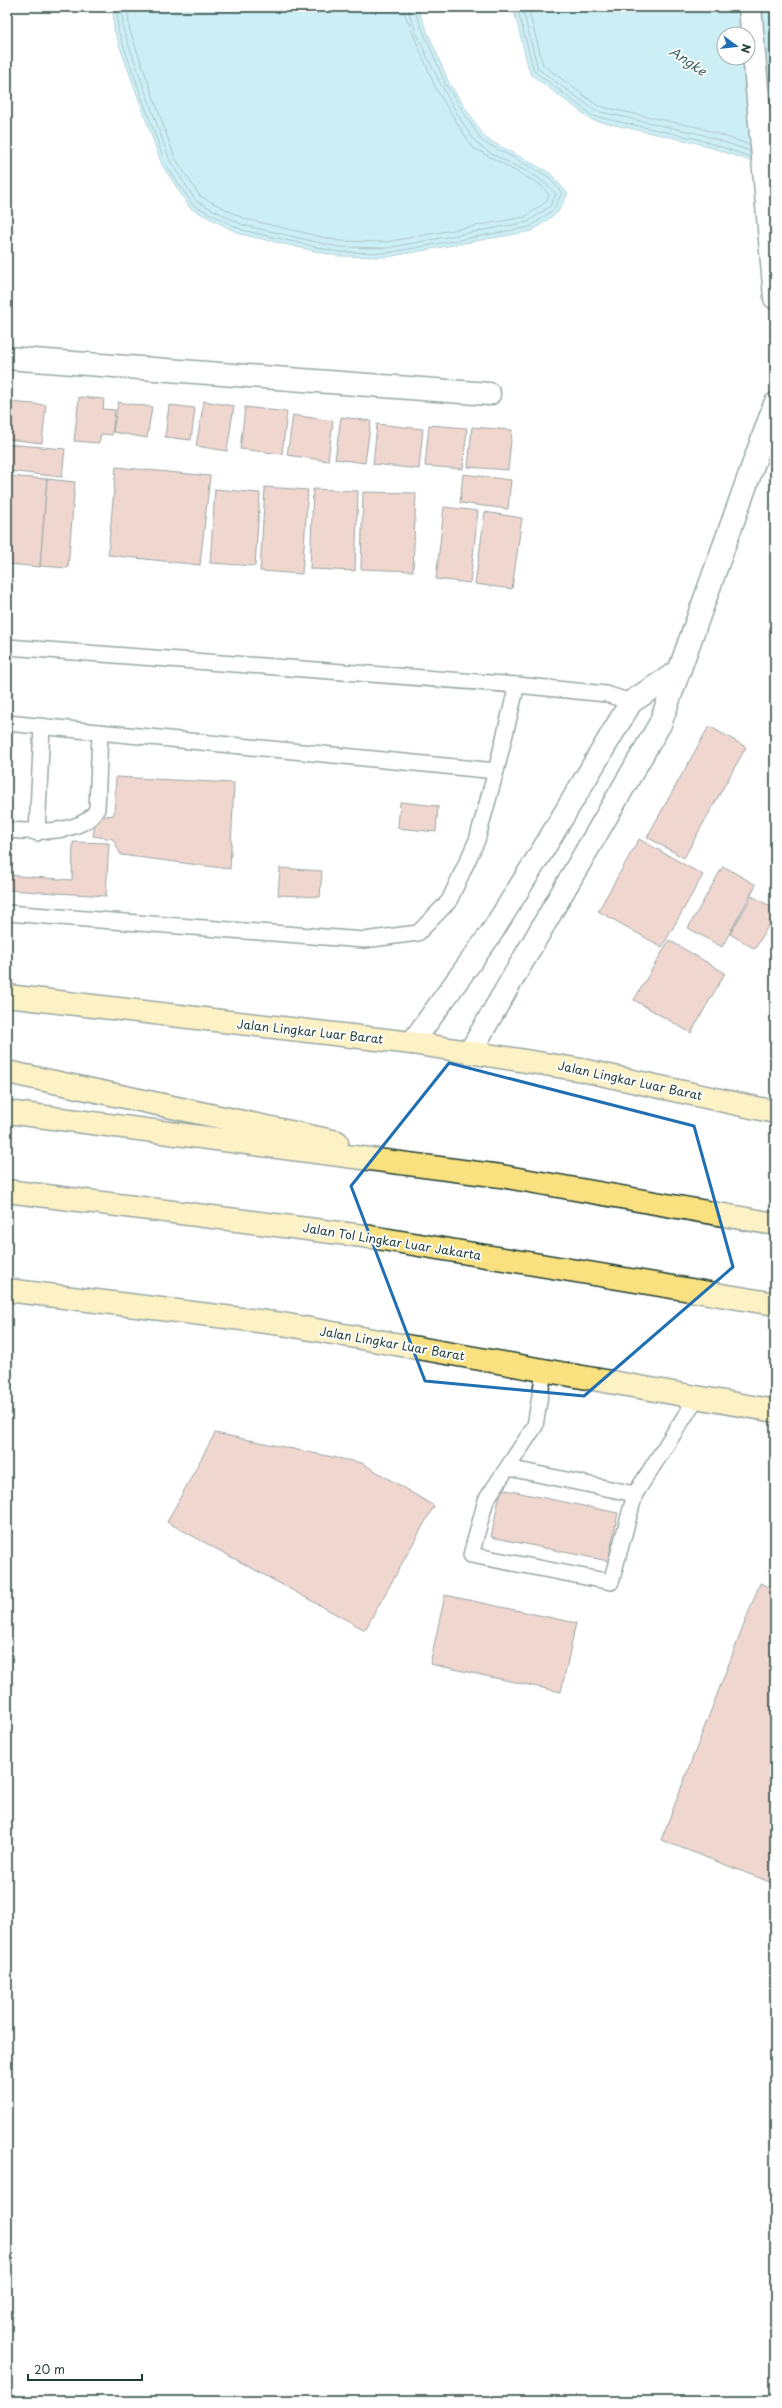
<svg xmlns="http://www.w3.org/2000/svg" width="782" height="2408" viewBox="0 0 782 2408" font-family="'Playpen Sans',sans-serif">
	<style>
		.water { fill: #8edcec; stroke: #629ca2; fill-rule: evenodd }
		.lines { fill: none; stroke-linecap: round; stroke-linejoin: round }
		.shore { stroke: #4b7d7e; stroke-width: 1 }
		.building { fill: #dca496; stroke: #1f3d34 }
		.lane-casing { stroke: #1f3d34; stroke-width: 18 }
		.street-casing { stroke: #1f3d34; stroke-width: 25 }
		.primary-casing { stroke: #1f3d34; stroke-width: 25 }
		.highway-casing { stroke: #1f3d34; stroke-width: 25 }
		.lane { stroke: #fff; stroke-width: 15 }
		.street { stroke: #fff; stroke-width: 22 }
		.primary { stroke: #fae180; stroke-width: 22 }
		.highway { stroke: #fae180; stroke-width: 22 }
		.marked { fill: none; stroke: #1f6fb2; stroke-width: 3; stroke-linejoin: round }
		.labels { text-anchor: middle; stroke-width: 3.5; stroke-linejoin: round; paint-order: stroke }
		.street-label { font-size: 12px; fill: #1f3d34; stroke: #fff }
		.water-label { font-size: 13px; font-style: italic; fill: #3b6562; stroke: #fff }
	</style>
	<rect width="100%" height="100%" fill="#fff"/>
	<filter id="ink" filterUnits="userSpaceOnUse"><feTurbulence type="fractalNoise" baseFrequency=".025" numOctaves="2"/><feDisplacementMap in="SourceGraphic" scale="8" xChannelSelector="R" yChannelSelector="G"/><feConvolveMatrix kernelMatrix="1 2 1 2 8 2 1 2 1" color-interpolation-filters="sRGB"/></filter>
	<g filter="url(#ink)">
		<g class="water">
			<polygon points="113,7 417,7 449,83 485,138 550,173 568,194 558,212 532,231 387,257 337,256 240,234 190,208 162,165 114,30"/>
			<path d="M513,7H775V169L697,143L592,120L530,74ZM724,34H748V58H724Z"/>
		</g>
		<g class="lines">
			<g class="shore">
				<polyline points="117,7 118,30 165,163 193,205 242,230 338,252 387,253 530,227 554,209 562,193 548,176 482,141 446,85 413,7"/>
				<path d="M122,7L123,29L170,161L196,201L243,225L338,247L386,248L528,222L550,206L556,194C534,168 504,165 479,145C464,133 409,27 408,7"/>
				<polyline points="128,7 129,28 175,158 200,196 245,219 339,241 386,242 525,217 546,202 549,195 541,185 472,147 436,89 402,7"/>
				<polyline points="517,7 534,71 593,116 698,139 751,157"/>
				<polyline points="522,7 538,69 596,111 700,134 750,151"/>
				<polyline points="528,7 543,65 598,106 701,128 750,145"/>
			</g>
		</g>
		<g class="building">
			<polygon points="79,397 104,399 103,409 115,410 112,435 101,434 99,443 74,441"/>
			<polygon points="204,401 234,406 227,451 196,446"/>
			<polygon points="9,402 46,405 42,443 7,439"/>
			<polygon points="118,402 152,407 147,438 113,432"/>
			<polygon points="169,405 195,408 191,440 165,437"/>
			<polygon points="245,407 287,412 282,454 240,449"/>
			<polygon points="293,415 333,421 328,461 287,455"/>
			<polygon points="341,417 371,421 365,463 335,459"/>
			<polygon points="377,424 423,429 419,469 373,464"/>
			<polygon points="429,425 467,428 463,469 425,466"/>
			<polygon points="472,427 512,430 508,470 468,467"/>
			<polygon points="7,444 65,449 62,477 7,471"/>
			<polygon points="116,467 210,476 200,565 108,555"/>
			<polygon points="463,474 511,480 508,509 460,503"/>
			<polygon points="7,476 47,479 40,567 7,564"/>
			<polygon points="47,479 75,482 68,568 40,566"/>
			<polygon points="265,487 308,490 302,574 260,571"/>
			<polygon points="215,489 260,493 255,566 210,563"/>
			<polygon points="313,489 358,491 355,571 310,569"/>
			<polygon points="363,492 416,493 413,571 361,569"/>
			<polygon points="444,507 478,511 470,583 436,579"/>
			<polygon points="485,512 522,518 512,589 475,584"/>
			<polygon points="709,726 746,747 684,858 647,837"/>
			<polygon points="116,777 234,783 230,869 121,855 113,839 93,836 96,817 114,815"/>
			<polygon points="400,802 438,806 436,832 398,828"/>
			<polygon points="639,839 703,875 662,947 598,911"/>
			<polygon points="73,842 109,843 106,896 7,890 7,875 72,880"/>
			<polygon points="723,866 756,885 722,947 688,928"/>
			<polygon points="280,868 322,871 320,897 278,895"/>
			<polygon points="752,896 775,909 775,914 755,949 730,934"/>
			<polygon points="669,940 725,973 691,1033 634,1000"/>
			<polygon points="215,1433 362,1463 434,1506 365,1630 167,1522"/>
			<polygon points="501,1489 618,1513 608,1561 491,1537"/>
			<polygon points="760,1583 775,1589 775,1884 661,1840"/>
			<polygon points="445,1595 576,1623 561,1692 430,1664"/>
		</g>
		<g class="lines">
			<g class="lane-casing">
				<g id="lane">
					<polyline points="7,647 517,685 606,694 631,702"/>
					<polyline points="7,723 496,771 517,685"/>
					<path d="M7,830C32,832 84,835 97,809L100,732"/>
					<polyline points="37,833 42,726"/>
					<polyline points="7,913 364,940 418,933 449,901 477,840 496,771"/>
					<polyline points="544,1371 535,1426 486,1500 471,1555 611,1582 635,1494 697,1397"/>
					<polyline points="508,1468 635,1494"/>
				</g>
			</g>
			<g class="street-casing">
				<g id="street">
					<polyline points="750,7 775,298"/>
					<polyline points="7,358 489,394"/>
					<polyline points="412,1043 490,935 547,843 631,702 679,671"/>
					<polyline points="470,1052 660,724 775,404"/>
				</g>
			</g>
			<g class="primary-casing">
				<g id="primary">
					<polyline points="7,996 412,1043 582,1070 775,1112"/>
					<polyline points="7,1290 282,1324 775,1411"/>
				</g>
			</g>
			<g class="highway-casing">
				<g id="highway">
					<polyline points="7,1072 337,1142"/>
					<polyline points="7,1112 501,1176 775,1224"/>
					<polyline points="7,1191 371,1237 775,1304"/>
				</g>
			</g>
			<use href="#lane" class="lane"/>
			<use href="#street" class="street"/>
			<use href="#primary" class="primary"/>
			<use href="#highway" class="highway"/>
		</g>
	</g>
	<path d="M0 0H782V2408H0ZM449,1063L694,1126L733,1267L584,1396L425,1381L351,1186Z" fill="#fff" fill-opacity=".55" fill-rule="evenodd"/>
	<path class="marked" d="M449,1063L694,1126L733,1267L584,1396L425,1381L351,1186Z"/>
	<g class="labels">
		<g class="street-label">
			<text transform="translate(310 1032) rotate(6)" y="4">Jalan Lingkar Luar Barat</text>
			<text transform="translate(630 1081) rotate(12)" y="4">Jalan Lingkar Luar Barat</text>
			<text transform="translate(392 1242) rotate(9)" y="4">Jalan Tol Lingkar Luar Jakarta</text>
			<text transform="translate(392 1344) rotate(10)" y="4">Jalan Lingkar Luar Barat</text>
		</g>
		<g class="water-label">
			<text transform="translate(688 61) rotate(34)" y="5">Angke</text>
		</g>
	</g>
	<rect width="782" height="2408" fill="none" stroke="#fff" stroke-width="24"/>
	<rect x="12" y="12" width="758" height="2384" fill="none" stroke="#1f3d34" stroke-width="1.5" filter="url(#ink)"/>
	<g transform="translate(736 46) rotate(105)"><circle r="19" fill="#ffffff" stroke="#a5b1ae"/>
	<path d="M0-3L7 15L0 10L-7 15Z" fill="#1f6fb2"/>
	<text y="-6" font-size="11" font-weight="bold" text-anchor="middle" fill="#1f3d34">N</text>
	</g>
	<path d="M28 2374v6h114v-6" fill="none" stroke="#1f3d34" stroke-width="2"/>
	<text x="34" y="2374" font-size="12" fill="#1f3d34" stroke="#ffffff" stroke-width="3" paint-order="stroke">20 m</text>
</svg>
